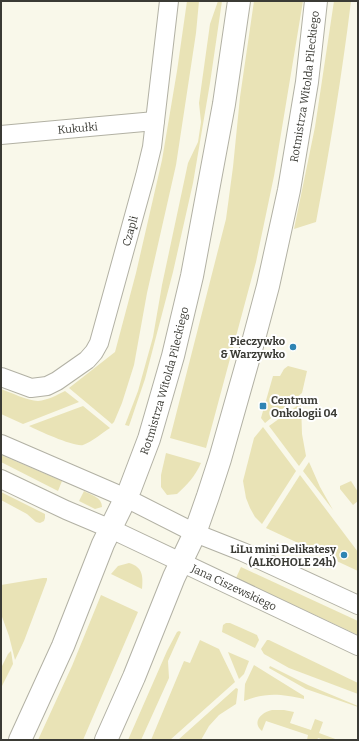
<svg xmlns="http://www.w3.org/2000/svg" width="359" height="741" viewBox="0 0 359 741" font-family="Bitter,serif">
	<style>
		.green { fill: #e9e3b6 }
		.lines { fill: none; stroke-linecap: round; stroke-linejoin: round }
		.minor-casing { stroke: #b2b1a4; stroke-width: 20 }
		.major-casing { stroke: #b2b1a4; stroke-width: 24 }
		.minor { stroke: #fff; stroke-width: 18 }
		.major { stroke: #fff; stroke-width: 22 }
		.poi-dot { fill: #2e84b3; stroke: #fff; stroke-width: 1.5 }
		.labels { text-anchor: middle; stroke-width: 4; stroke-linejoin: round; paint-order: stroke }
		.street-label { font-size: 11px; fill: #3b3b35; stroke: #fff }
		.poi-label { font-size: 11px; font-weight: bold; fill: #3b3b35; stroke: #fff; text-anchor: end }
	</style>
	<rect width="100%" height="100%" fill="#f9f8ea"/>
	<g class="green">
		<polygon points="187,1 199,1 196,33 176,165 147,293 134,365 122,403 114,422 112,424 69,388 115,352 136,273 162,160 177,71"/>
		<polygon points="218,1 222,1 210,83 193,183 173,272 145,379 129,426 125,425 138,391 153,337 162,285 188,163 198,142 201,122 199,103 210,24"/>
		<polygon points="254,1 303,1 274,176 256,262 206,448 170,438 226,219 233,167 240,97"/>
		<path d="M334,1H351C342,75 330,148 316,222L294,229L315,127Z"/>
		<polygon points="288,366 307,371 302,393 265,423 261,418 273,376 280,376 284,369"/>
		<path d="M1,389C10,392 28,401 38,401C48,400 57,395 65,391L79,402L23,424L1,414Z"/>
		<polygon points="301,403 302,434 306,456 299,466 269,426"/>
		<path d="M83,406L110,428C102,433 92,442 83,445C74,447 39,431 29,426Z"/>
		<polygon points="263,427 296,471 262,524 255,517 250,508 246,498 243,481 254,438"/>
		<path d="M166,453L201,463C195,476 188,484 177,494L167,495L161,487V475Z"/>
		<polygon points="1,455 62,481 58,491 1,462"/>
		<polygon points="309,462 320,487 333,510 303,471"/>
		<polygon points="300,475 358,552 358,571 266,528"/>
		<polygon points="351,481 358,492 358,501 353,505 340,489 340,486"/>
		<path d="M84,491C91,495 102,497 102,507L95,509L79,501Z"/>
		<polygon points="1,492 45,514 45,518 44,521 40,523 36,522 27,514 1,500"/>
		<path d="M129,563C143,567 143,576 142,589L111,574L118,566Z"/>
		<polygon points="241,567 358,621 358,635 236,578"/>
		<polygon points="43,578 47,578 47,580 24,641 15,660 9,636 1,614 1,585"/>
		<polygon points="101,595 138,612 83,740 38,740 72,666"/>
		<polygon points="226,623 230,623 257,635 259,640 255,648 222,632 223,625"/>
		<polygon points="179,631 181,632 168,661 169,678 141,740 128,740 167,651 177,632"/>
		<polygon points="200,640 219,649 235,682 170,740 151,740 184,661 190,663"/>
		<polygon points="267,640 269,640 358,683 358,694 289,668 264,654 261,649"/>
		<polygon points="11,651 13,664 1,688 1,668 8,654"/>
		<polygon points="228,652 249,661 244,674 239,679"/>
		<path d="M254,665L304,696V699C281,694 267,692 244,701L245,684Z"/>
		<polygon points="270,666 308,685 358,706 358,707 306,689 269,668"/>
		<polygon points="236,688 238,689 236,704 219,715 209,726 201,740 178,740"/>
		<path d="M272,710H284L294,712L290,723L311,730L315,719L323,722L319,733L338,740H325L318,738L317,740H307L308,735L266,721L262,731C251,722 262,712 272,710Z"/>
	</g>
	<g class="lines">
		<g class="minor-casing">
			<g id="minor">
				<path id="s1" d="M1,135L155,121"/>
				<path id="s2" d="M1,377L31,388L47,386L57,381L87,360L94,352L99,343L145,176L152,147L155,121L169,1"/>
				<polyline points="1,444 126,498 195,533 243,552 358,605"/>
				<path id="s3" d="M1,479L66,510L111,529L358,646"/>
			</g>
		</g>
		<g class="major-casing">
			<g id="major">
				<path id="s4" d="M20,740L63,646L103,544L130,489L149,439L173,356L192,276L224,104L239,1"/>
				<path id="s5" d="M106,740L134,677L174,577L195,533L208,496L220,459L252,346L268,286L289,190L307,82L316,1"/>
			</g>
		</g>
		<use href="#minor" class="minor"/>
		<use href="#major" class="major"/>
	</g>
	<g class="poi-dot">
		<circle cx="293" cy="347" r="4"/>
		<rect x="259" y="402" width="8" height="8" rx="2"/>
		<circle cx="344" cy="555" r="4"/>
	</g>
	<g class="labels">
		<g class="street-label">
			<text dy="4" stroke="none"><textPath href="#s5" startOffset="686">Rotmistrza Witolda Pileckiego</textPath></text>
			<text dy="4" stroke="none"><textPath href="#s1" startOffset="77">Kukułki</textPath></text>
			<text dy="4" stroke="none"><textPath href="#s2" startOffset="233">Czapli</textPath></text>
			<text dy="4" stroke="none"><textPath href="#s4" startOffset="388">Rotmistrza Witolda Pileckiego</textPath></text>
			<text dy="4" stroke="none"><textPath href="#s3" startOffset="257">Jana Ciszewskiego</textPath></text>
		</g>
		<g class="poi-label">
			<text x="285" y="345">Pieczywko<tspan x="285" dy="13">&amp; Warzywko</tspan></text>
			<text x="271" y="404" text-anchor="start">Centrum<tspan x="271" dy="13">Onkologii 04</tspan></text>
			<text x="336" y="553">LiLu mini Delikatesy<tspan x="336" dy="13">(ALKOHOLE 24h)</tspan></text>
		</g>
	</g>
	<rect width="359" height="741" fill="none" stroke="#3b3b35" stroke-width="4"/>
</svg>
